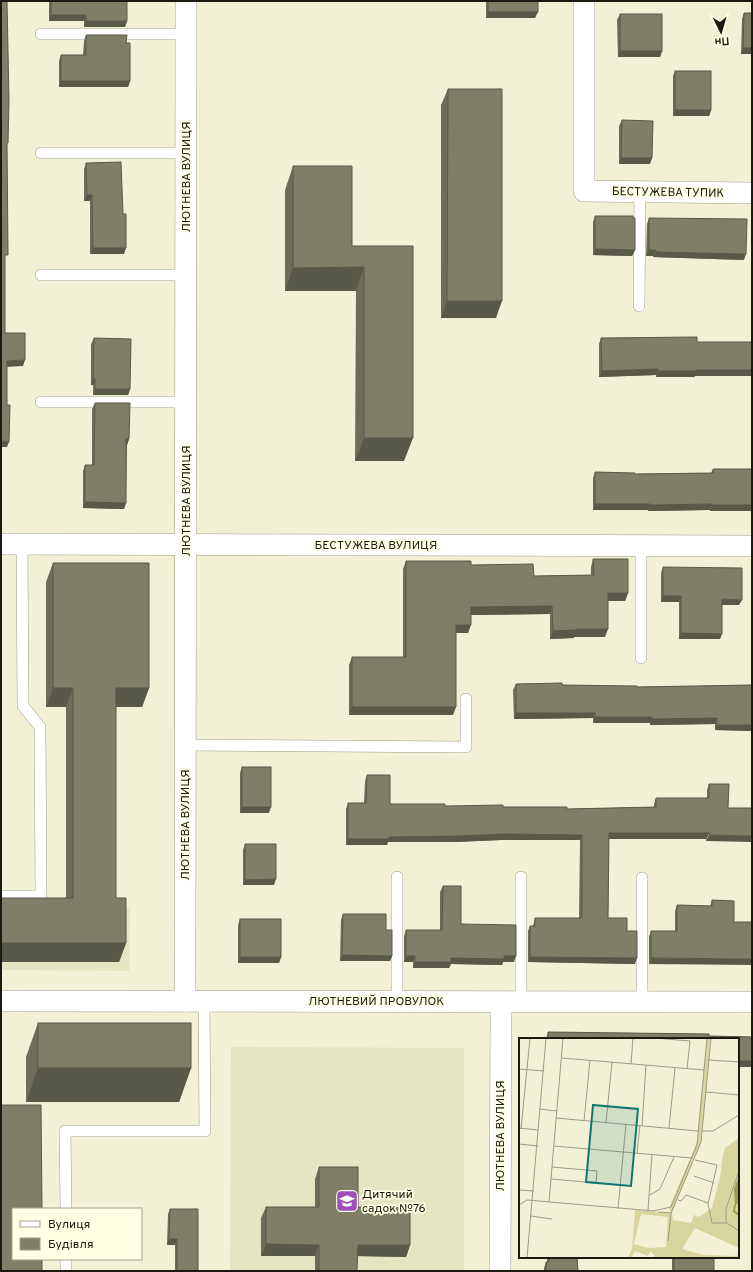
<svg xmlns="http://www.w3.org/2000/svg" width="753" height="1272" viewBox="0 0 753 1272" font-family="Overpass,sans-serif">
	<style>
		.built { fill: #e6e5c3 }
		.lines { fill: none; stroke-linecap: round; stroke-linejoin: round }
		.lane-casing { stroke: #9d9d83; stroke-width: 12 }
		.street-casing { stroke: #9d9d83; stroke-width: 22 }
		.lane { stroke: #fff; stroke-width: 11 }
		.street { stroke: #fff; stroke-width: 21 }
		.wall { fill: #6d6d59 }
		.shaded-wall { fill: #595948 }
		.building { fill: #7f7f67; stroke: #595948 }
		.labels { text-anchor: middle; stroke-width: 3.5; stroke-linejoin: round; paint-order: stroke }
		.street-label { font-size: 12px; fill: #1a1a11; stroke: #ffffe3 }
		.poi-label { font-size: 12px; fill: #1a1a11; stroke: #ffffe3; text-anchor: start }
		.inset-river { fill: none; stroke: #a19d4a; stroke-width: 2 }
		.inset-road { fill: none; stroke: #9c9b87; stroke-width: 1 }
		.view { fill: #0f766e; fill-opacity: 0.15; stroke: #0f766e; stroke-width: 2 }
		.inset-edge { fill: none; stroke: #1a1a11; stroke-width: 2 }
	</style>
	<rect width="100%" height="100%" fill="#f2f1d6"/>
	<g class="built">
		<polygon points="1,907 130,907 129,971 1,970"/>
		<polygon points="231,1047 464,1048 464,1271 230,1271"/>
	</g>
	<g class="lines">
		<g class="lane-casing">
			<g id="lane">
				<polyline points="41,34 186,34"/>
				<polyline points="41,153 186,153"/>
				<polyline points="41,275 186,275"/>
				<polyline points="639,306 640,191"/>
				<polyline points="41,402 186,402"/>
				<polyline points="641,658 641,545"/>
				<polyline points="185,745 466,747 466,699"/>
				<polyline points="1,896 41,896 40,727 23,706 22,544"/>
				<polyline points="397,1001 397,877"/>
				<polyline points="521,1002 521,877"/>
				<polyline points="642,1002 642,878"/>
				<polyline points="66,1209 65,1131 205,1131 204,1001"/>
				<polyline points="66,1259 66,1271"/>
			</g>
		</g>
		<g class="street-casing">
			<g id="street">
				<polyline points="584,1 584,191 752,193"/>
				<polyline points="1,544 752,546"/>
				<polyline points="1,1001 752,1002"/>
				<polyline points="185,1001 186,1"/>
				<polyline points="500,1271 501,1002"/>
			</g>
		</g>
		<use href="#lane" class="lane"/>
		<use href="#street" class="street"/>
	</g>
	<g class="wall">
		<polygon points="49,1 127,1 127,21 125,27 84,27 84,21 49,21"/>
		<polygon points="486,1 538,1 535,18 486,18"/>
		<polygon points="744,13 752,13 752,54 741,54 742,19"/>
		<polygon points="620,14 662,51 660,57 618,57 617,20"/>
		<polygon points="86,35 126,43 130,81 128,87 59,87 59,61 61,55 83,55 84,41"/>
		<polygon points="675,71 711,110 709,116 673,116 673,76"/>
		<polygon points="448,89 496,318 441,318 441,105"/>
		<polygon points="622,120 650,164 619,164 619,126"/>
		<polygon points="86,163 124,254 90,254 90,201 84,201 84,169"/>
		<polygon points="293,166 352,246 413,246 404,461 355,461 356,291 285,291 285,190"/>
		<polygon points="595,216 635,250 632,256 593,255 593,222"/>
		<polygon points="649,218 744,260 653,257 653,256 646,256 647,224"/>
		<polygon points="94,338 130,389 128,395 93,395 93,385 91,385 91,344"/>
		<polygon points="601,338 697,342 752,342 752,376 695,376 694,377 656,377 656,375 599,377 599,344"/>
		<polygon points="95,403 129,439 127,445 126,503 124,509 83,508 83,471 85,465 92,465 92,409"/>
		<polygon points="713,469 752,469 710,511 710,510 648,511 648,510 593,510 593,478 595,472 635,474 711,473"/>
		<polygon points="593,559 628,593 625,601 608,601 605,637 574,637 574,638 550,639 550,614 471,615 468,633 456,633 453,715 349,715 349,665 352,657 403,657 403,569 406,561 471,565 534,576 591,575 591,567"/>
		<polygon points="53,563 149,688 142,707 116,707 116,898 126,943 119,962 66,898 66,707 46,707 46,582"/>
		<polygon points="663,567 739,605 722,605 720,639 679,639 679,602 661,602 661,573"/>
		<polygon points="516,684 637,687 752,685 752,731 715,730 715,724 650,725 650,723 593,723 593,718 514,719 513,690"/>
		<polygon points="242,767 269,813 240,813 240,773"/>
		<polygon points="367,775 390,804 445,806 503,807 567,809 654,807 654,804 656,798 707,798 707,790 709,784 729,784 706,841 706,839 609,839 608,918 627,931 635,964 528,962 528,931 530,926 533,926 535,918 579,918 580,840 501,840 455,842 388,842 387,845 346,845 346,809 348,803 364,803 365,781"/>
		<polygon points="245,844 274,885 243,885 243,850"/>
		<polygon points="443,886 461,924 514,962 503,962 502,965 451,964 449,968 413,968 413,962 404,962 404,936 406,930 440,930 440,892"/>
		<polygon points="712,900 734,901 649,964 649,937 651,931 675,931 675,911 677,905 710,906"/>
		<polygon points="343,914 386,930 392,956 390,961 340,961 341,920"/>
		<polygon points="240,919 281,957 279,963 238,963 238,925"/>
		<polygon points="38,1023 191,1068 179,1102 26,1102 26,1057"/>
		<polygon points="548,1032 709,1036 752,1037 752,1067 738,1067 738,1039 546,1039"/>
		<polygon points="319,1167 358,1207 410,1245 406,1257 357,1256 357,1271 315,1271 315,1256 261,1256 261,1218 266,1207 315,1207 315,1179"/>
		<polygon points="170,1209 198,1271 175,1271 175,1245 167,1245 168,1214"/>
		<polygon points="547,1257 577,1257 578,1271 544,1271 544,1268 546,1262 547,1262"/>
		<rect x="672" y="1257" width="42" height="14"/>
	</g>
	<g class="shaded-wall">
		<polygon points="488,12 538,12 535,18 486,18"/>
		<polygon points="51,15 86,15 84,21 49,21"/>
		<polygon points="86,21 127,21 125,27 84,27"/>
		<polygon points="743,48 752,48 752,54 741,54"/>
		<polygon points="620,51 662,51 660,57 618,57"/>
		<polygon points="61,81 130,81 128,87 59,87"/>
		<polygon points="675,110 711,110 709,116 673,116"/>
		<polygon points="621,158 652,158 650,164 619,164"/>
		<polygon points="87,195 92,195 90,201 84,201"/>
		<polygon points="93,248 126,248 124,254 90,254"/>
		<polygon points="595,249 635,250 632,256 593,255"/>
		<polygon points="649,250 656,250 653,256 646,256"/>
		<polygon points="656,252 746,254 744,260 653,257"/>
		<polygon points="364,267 356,291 285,291 293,268"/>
		<polygon points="447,301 502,301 496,318 441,318"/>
		<polygon points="25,360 23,366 5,367 7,361"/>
		<polygon points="658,369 656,375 599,377 602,371"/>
		<polygon points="697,370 752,370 752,376 695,376 694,377 656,377 658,371"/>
		<polygon points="93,379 95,379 93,385 91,385"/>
		<polygon points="95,389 130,389 128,395 93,395"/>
		<polygon points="364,438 413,438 404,461 355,461"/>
		<polygon points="126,439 129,439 127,445"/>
		<polygon points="1,441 9,442 7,447 1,447"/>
		<polygon points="85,502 126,503 124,509 83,508"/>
		<polygon points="595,504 650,504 648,510 593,510"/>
		<polygon points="712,504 710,510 648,511 650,505"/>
		<polygon points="712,505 752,505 752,511 710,511"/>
		<polygon points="608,593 628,593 625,601 605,601"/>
		<polygon points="663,596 681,596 679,602 661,602"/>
		<polygon points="722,599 742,600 739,605 720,605"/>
		<polygon points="552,606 550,614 468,615 471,607"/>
		<polygon points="456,625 471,625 468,633 453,633"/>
		<polygon points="577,629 608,629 605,637 574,637 574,638 550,639 553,631"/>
		<polygon points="681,633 722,634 720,639 679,639"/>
		<polygon points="53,688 73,688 66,707 46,707"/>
		<polygon points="116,688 149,688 142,707 109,707"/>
		<polygon points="352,707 456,707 453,715 349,715"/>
		<polygon points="516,713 595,713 593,718 514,719"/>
		<polygon points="595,717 652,717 650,723 593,723"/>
		<polygon points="717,718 715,724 650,725 652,719"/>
		<polygon points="717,725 752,725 752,731 715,730"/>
		<polygon points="242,807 271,807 269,813 240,813"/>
		<polygon points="609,833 709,833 706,839 607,839"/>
		<polygon points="504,834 582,835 580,840 501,840 455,842 388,842 387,845 346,845 348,839 389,837"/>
		<polygon points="709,835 752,836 752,842 706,841"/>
		<polygon points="276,879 274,885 243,885 245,880"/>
		<polygon points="1,943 126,943 119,962 1,962"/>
		<polygon points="342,955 392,956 390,961 340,961"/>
		<polygon points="406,956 415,956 413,962 404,962"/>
		<polygon points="504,956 516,956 514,962 503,962 502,965 451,964 449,968 413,968 415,962 451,958"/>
		<polygon points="240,957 281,957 279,963 238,963"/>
		<polygon points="530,957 637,958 635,964 528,962"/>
		<polygon points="651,958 752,959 752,965 649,964"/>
		<rect x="738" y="1061" width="14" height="6"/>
		<polygon points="38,1068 191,1068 179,1102 26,1102"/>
		<polygon points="169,1239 177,1239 175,1245 167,1245"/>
		<polygon points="266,1244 319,1245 315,1256 261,1256"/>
		<polygon points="358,1245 410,1245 406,1257 353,1256"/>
	</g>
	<g class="building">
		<polygon points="1,1 7,1 9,101 8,143 7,143 8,255 5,255 5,333 25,333 25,360 7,361 7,405 10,405 9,442 1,441"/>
		<polygon points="51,1 127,1 127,21 86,21 86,15 51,15"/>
		<rect x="488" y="1" width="50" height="11"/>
		<polygon points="744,13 752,13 752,48 743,48"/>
		<rect x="620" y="14" width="42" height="37"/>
		<polygon points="86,35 127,35 126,43 130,43 130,81 61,81 61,55 86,55"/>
		<rect x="675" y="71" width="36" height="39"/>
		<polygon points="448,89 502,89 502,301 447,301"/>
		<polygon points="622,120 653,121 652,158 621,158"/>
		<polygon points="121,162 123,214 126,214 126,248 93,248 92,195 87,195 86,163"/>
		<polygon points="293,166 352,166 352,246 413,246 413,438 364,438 364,267 293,268"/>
		<polygon points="595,216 633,216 633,218 635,218 635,250 595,249"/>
		<polygon points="649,218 747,219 746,254 656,252 656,250 649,250"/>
		<polygon points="697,337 697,342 752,342 752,370 697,370 697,371 658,371 658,369 602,371 601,338"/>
		<polygon points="94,338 131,339 130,389 95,389 95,379 93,379"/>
		<polygon points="95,403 130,403 129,439 126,439 126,503 85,502 85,465 94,465"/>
		<polygon points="713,469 752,469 752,505 712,505 712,504 650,505 650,504 595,504 595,472 635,473 635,474 713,473"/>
		<polygon points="593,559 628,559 628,593 608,593 608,629 577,629 577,630 553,631 552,606 471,607 471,625 456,625 456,707 352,707 352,657 406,657 406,561 471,561 471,565 533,564 534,576 594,575"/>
		<polygon points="53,563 149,563 149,688 116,688 116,898 126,898 126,943 1,943 1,898 73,898 73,688 53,688"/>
		<polygon points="663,567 742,568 742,600 722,599 722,634 681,633 681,596 663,596"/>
		<polygon points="562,683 562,685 637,686 637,687 752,685 752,725 717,725 717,718 652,719 652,717 595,717 595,713 516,713 516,684"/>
		<rect x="242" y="767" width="29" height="40"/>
		<polygon points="367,775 390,775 390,804 445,804 445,806 503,805 503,807 567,807 567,809 656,807 656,798 709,798 709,784 729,784 728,808 752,808 752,836 709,835 709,833 609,833 608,918 627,918 627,931 637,931 637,958 530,957 530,926 535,926 535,918 582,918 582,835 504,834 457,836 389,837 389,839 348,839 348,803 366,803"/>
		<polygon points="245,844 276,844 276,879 245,880"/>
		<polygon points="443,886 461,886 461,924 516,925 516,956 504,956 504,959 451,958 451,962 415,962 415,956 406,956 406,930 442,930"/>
		<polygon points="712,900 734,901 734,922 752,922 752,959 651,958 651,931 677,931 677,905 712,906"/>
		<polygon points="343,914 386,914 386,930 392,930 392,956 342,955"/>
		<rect x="240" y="919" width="41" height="38"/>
		<rect x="38" y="1023" width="153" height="45"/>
		<polygon points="548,1032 709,1034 709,1036 752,1037 752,1061 738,1061 738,1039 548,1039"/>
		<polygon points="1,1105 41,1105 42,1209 13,1209 13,1259 42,1259 42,1271 1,1271"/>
		<polygon points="319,1167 358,1167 358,1207 410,1208 410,1245 358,1245 357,1271 319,1271 319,1245 266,1244 266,1207 319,1207"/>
		<polygon points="170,1209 198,1209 198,1271 177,1271 177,1239 169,1239"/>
		<polygon points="549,1257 577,1257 578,1271 546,1271 546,1262 549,1262"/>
		<rect x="674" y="1257" width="40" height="14"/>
	</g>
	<defs>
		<g id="school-square" transform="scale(1.15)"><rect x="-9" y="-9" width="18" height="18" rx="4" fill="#a14ebd" stroke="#ffffe3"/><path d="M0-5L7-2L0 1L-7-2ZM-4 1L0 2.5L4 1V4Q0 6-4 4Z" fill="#fff"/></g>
	</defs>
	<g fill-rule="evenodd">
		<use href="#school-square" x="347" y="1201"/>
	</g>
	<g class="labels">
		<g class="street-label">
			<text transform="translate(186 177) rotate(-90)" y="4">ЛЮТНЕВА ВУЛИЦЯ</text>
			<text transform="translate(668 192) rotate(1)" y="4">БЕСТУЖЕВА ТУПИК</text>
			<text transform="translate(186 501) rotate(-90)" y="4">ЛЮТНЕВА ВУЛИЦЯ</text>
			<text x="376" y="549">БЕСТУЖЕВА ВУЛИЦЯ</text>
			<text transform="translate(185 825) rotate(-90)" y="4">ЛЮТНЕВА ВУЛИЦЯ</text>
			<text x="376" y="1005">ЛЮТНЕВИЙ ПРОВУЛОК</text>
			<text transform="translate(500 1136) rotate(-90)" y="4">ЛЮТНЕВА ВУЛИЦЯ</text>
		</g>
		<g class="poi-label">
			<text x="362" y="1198">Дитячий<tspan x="362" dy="14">садок №76</tspan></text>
		</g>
	</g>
	<g transform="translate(519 1038)">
		<rect width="220" height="220" fill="#f2f1d6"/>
		<path d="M188,0H192L182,104L153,175L154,182L172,185L175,177L180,179L193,170L201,139L204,116L206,110L220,100V210L176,190L163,211L185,217L218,218L220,213V220H135L136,217L131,214L129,218L116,213L112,220H109L113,210L116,172L152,175L150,170L178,104ZM122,176L149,179L147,209L130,210L115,206Z" fill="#d8d69e" fill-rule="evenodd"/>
		<path d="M220,138V164L216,168L215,151Z" fill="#a19d4a"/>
		<path class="inset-river" d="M216,167L215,173L220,177"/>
		<path class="inset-road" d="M135,0L171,3L168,31M43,20L185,32M190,22L220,24M112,26L114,0M0,31L25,33M187,54L220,57M21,71L38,73M37,80L179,93M65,83L71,22M87,85L93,24M123,88L127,27M0,90L19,92M150,90L156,30M2,91L11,0M183,93H194L220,77M0,106L19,108M35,108L173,120M118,115L121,87M176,122L198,127L189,166L193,185H208L220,193M175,138L195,145M32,141L77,145L78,133L33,129M0,152L15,153M131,157L141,151L155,119M159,162L162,163L167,157L189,165M30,164L44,0M0,167L8,162L135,173M99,171L107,86M129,172L133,117M134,173L152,169L178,107L188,0M140,174L152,175M152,175L182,104L192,0M12,178L33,181M207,185V171L220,133M149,203L152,175M8,220L27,0"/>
		<path class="view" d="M74,67L119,71L112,148L67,144Z"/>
		<rect width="220" height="220" class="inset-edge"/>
	</g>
	<rect width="753" height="1272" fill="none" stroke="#1a1a11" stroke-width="4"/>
	<rect x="12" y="1208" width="130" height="52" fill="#ffffe3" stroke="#a3a38f"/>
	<rect x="20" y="1221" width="20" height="6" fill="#ffffff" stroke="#a3a38f"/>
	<text x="48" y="1228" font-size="12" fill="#1a1a11">Вулиця</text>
	<rect x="20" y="1238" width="20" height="12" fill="#7f7f67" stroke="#a3a38f"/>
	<text x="48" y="1248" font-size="12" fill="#1a1a11">Будівля</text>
	<g transform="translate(721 32) rotate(175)" stroke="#ffffe3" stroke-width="3" paint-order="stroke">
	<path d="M0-3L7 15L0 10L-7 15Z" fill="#1a1a11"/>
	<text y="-6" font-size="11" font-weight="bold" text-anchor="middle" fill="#1a1a11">Пн</text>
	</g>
</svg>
